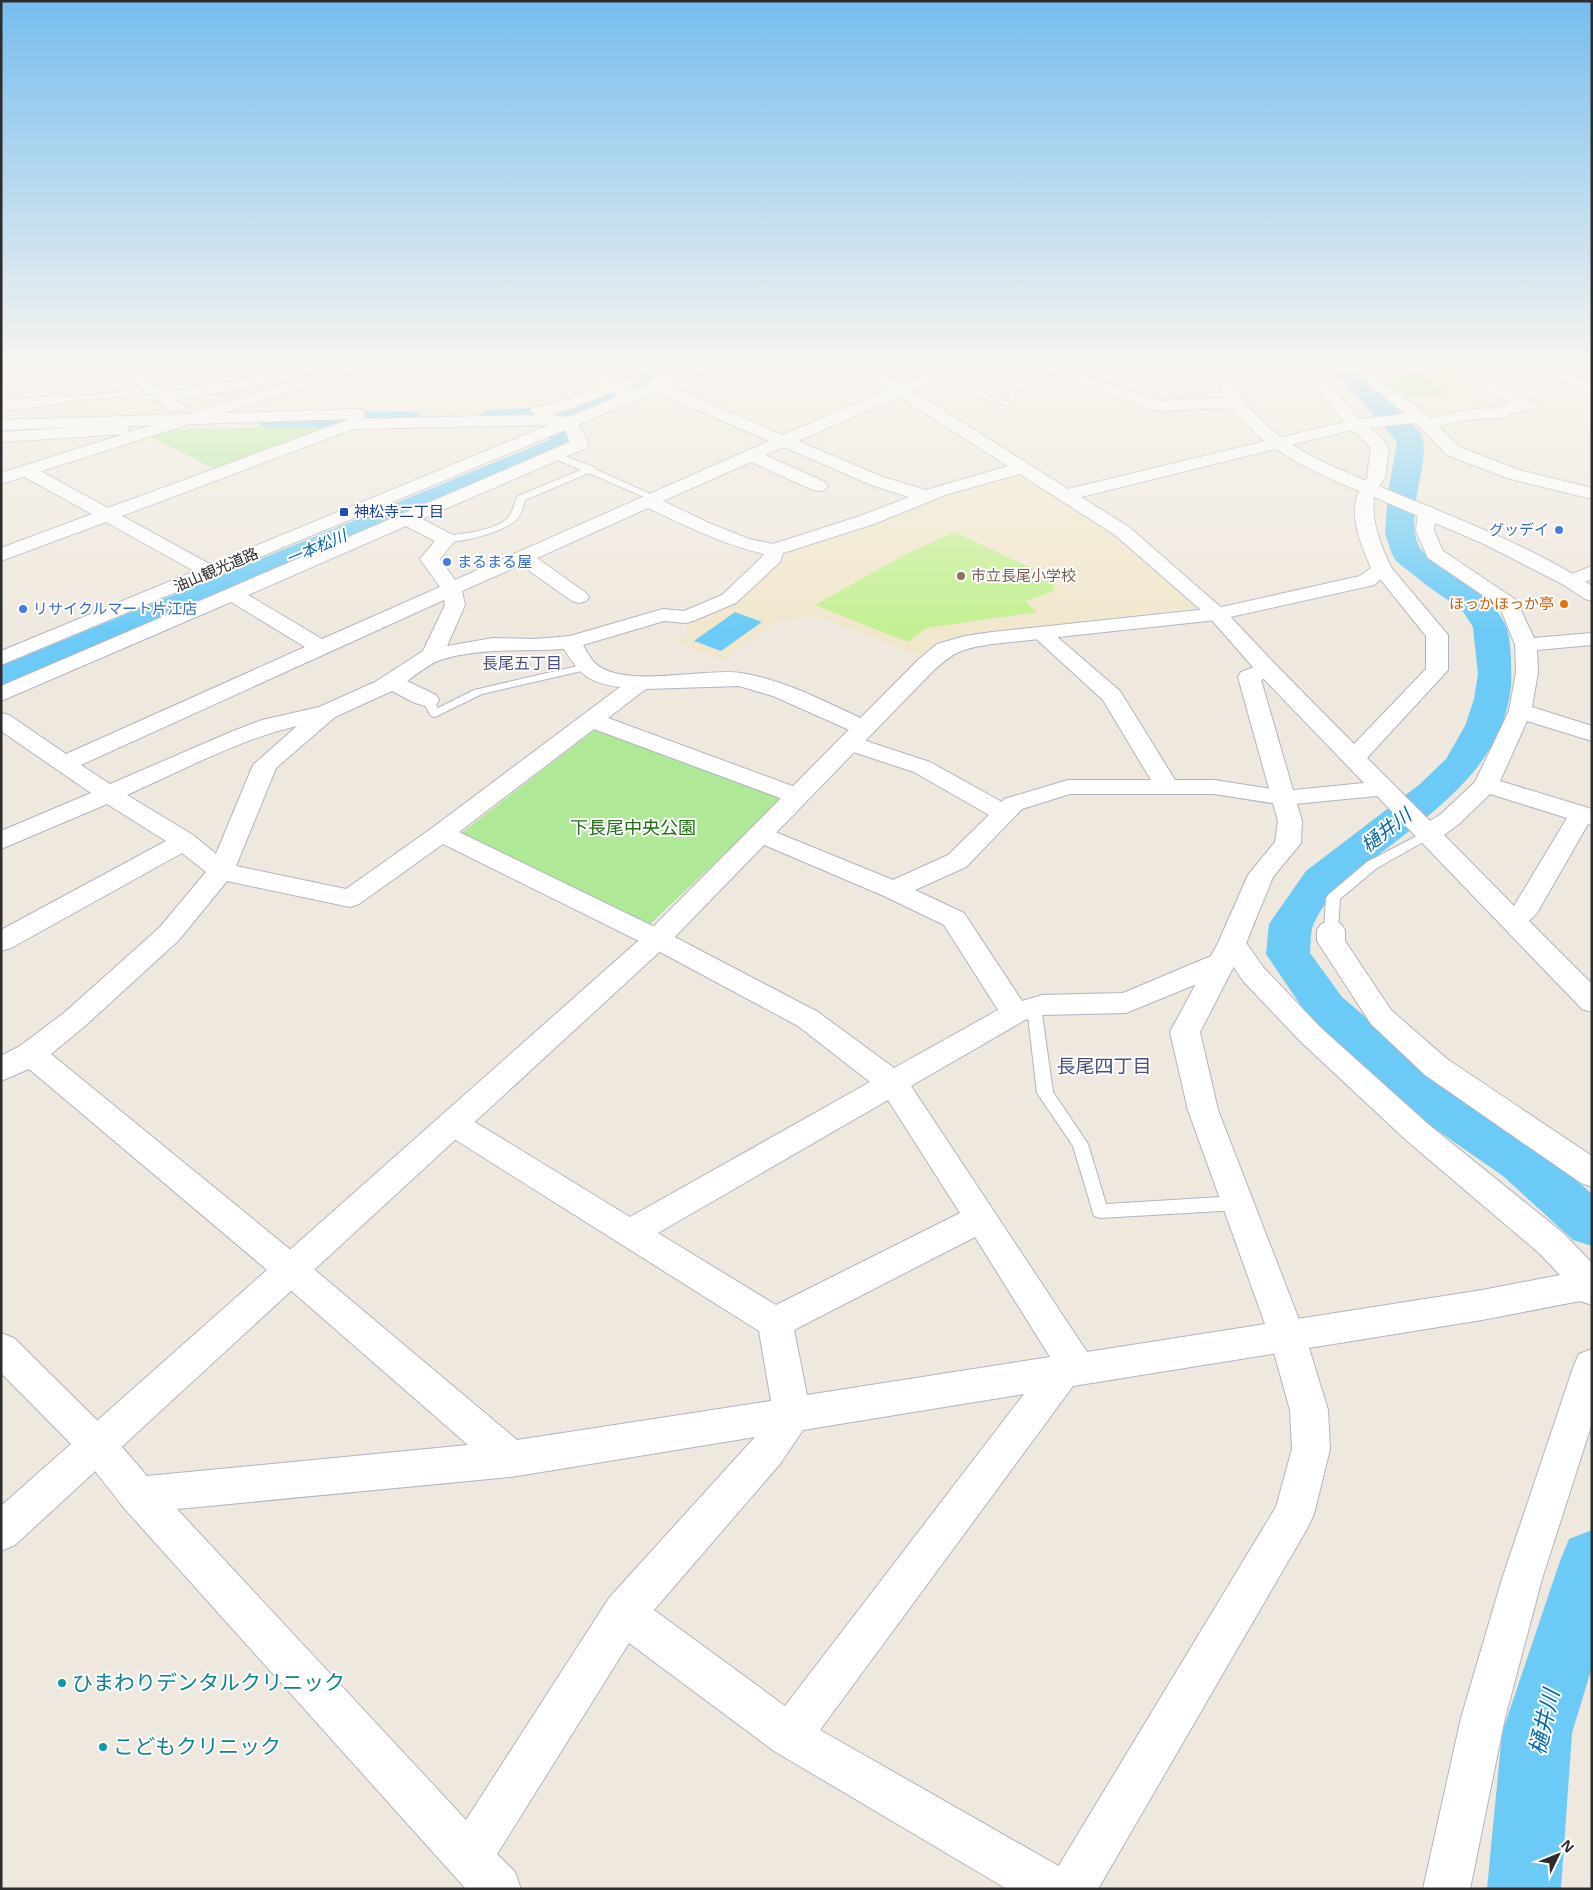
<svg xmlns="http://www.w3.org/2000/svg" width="1593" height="1890" viewBox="0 0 1593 1890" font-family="'Open Sans','Noto Sans JP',sans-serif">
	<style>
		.education { fill: #f1e7cd }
		.green { fill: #afe897 }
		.pitch { fill: #c4f093 }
		.water { fill: #6bcbf6 }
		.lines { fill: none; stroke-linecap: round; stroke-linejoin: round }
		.river { fill: #6bcbf6; fill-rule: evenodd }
		.lane-casing { stroke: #b2b4c1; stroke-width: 2 }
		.street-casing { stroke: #b2b4c1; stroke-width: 2 }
		.secondary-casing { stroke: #b2b4c1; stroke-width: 2 }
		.lane { fill: #fff; fill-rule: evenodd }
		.street { fill: #fff; fill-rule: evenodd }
		.secondary { fill: #fff; fill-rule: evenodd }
		.transit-dot { fill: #1a4fb4; stroke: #fff; stroke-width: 2 }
		.shop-dot { fill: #3f7fe0; stroke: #fff; stroke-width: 2 }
		.education-dot { fill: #8d6e63; stroke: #fff; stroke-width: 2 }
		.food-dot { fill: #e8710a; stroke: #fff; stroke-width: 2 }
		.culture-dot { fill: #0f9aa8; stroke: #fff; stroke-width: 2 }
		.labels { text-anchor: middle; stroke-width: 4; stroke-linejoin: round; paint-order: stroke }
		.far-transit-label { font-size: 15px; fill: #164399; stroke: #fff; text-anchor: start }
		.far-shop-label { font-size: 15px; fill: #366cbe; stroke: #fff; text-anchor: start }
		.far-street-label { font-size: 15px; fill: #2c2c2c; stroke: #fff }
		.far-education-label { font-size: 15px; fill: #785e54; stroke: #fff; text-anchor: start }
		.far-food-label { font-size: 15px; fill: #c56008; stroke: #fff; text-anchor: end }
		.far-water-label { font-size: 16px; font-style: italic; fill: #0568a8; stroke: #fff }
		.far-neighbourhood-label { font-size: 16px; fill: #495081; stroke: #fff }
		.park-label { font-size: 18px; fill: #257016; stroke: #fff }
		.water-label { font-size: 19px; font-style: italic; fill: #0568a8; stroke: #fff }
		.neighbourhood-label { font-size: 19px; fill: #495081; stroke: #fff }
		.near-culture-label { font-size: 21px; fill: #0d838f; stroke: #fff; text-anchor: start }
		.near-water-label { font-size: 22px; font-style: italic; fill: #0568a8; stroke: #fff }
	</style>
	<rect width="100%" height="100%" fill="#efe8de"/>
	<g class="education">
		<polygon points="1367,365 1455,365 1465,375 1490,389 1407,401 1384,384"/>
		<polygon points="1020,475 1068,501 1111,531 1199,607 959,637 937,645 923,657 821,617 777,621 723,660 675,643 688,633 684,622 732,601 786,552 883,520 958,490"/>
	</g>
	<g class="green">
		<polygon points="1422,372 1449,394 1410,397 1392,383 1397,380 1396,377"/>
		<polygon points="325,426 326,428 221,467 213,468 152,437 155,434 169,430"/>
		<polygon points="597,728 775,795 780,801 648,926 460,834"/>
	</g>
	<polygon class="pitch" points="954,532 1053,578 1053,592 1025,601 1037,612 926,628 908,642 815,605 902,556"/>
	<polygon class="water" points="735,612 762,622 721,651 694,641"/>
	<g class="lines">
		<g class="river">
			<polygon points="641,365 665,365 654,385 578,418 576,444 572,450 13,686 1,689 1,666 549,440 551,423 492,426 483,424 479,418 483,412 492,410 561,406 635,375"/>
			<path d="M1330,365H1356L1421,434C1433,457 1402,517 1420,548C1424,554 1432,559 1438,563C1464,583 1491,594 1506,626C1511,636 1512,673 1511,686C1503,768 1431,813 1372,860C1348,880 1328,894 1314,923C1310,931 1311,944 1310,953L1342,997L1448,1088L1539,1148L1592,1194V1246L1573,1240L1503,1176L1414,1114L1310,1019L1266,954L1269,924L1306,871L1420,784L1446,759L1465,726L1474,699L1478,674L1473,627L1462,610L1426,585L1396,561L1392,554L1385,534L1388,492L1397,442Z"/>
			<polygon points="410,411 419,413 423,419 419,425 410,427 270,428 261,426 257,420 261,414 270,412"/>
			<polygon points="1592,1530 1592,1667 1572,1733 1561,1889 1487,1889 1502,1733 1560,1561 1569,1539"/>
		</g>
		<g class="lane-casing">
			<g id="lane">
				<polygon points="1067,372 1074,374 1022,397 1015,395"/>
				<polygon points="929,374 935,374 1013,404 1006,406 929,378"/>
				<polygon points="155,389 158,389 158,393 60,402 56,400 60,398"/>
				<path d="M554,452L594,467L595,469L659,498L654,501L651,500L589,473L525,500C523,506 521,517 515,521C502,532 459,544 443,541V537C461,533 493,532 508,518C513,513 514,502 518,496L581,470L551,457L550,455Z"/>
				<polygon points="586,664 590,665 591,667 590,669 482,694 435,717 431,716 422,700 428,697 432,698 438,708 474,690"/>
				<polygon points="1428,830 1434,834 1432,837 1377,868 1340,899 1338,930 1336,933 1326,933 1324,930 1326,898 1328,895 1367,862"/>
				<polygon points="1034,1002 1039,1003 1041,1007 1053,1092 1088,1144 1106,1204 1238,1196 1244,1198 1246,1203 1244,1208 1238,1210 1100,1218 1094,1216 1073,1146 1037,1093 1027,1007 1029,1003"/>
			</g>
		</g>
		<g class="street-casing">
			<g id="street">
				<polygon points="1,365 30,365 28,368 1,375"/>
				<polygon points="113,365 131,365 166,392 255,377 309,365 336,365 334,368 255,387 176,400 185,408 183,411 171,411"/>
				<path d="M634,365H650L639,383L552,415L575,418L589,444L586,448L422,519L453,535L456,539L440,559L455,580L769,441L649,389L647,386L658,365H674L664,384L783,435L889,389L855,368L853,365H871L902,384L946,365H967L965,368L913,391L1068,489L1344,422L1300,365H1316L1359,419L1405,414L1372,387L1353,365H1369L1384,381L1430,418L1473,409L1498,408L1510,403L1467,379L1452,365H1469L1479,373L1535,403L1537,406L1535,409L1516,412L1501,418L1473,419L1439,426L1459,447L1519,470L1592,488V499L1507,478L1447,455L1416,423L1369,428L1383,439L1389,448L1385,478L1375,492L1369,493L1363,492L1360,488L1367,478L1371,448L1352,430L1081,497L1129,527L1224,610L1275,664L1354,744L1426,669V636L1372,569L1375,565L1382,563L1389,565L1448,635V670L1367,758L1430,821L1441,814L1475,782L1509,711L1516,672L1515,645L1500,607L1428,558L1416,531L1418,512L1420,508L1427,506L1434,508L1436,512L1434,531L1443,551L1516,600L1534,638L1592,633V645L1537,650L1538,672L1532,707L1592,726V741L1527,721L1500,781L1592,809V825L1588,824L1537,913L1529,921L1592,984V1012L1582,1009L1377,796L1284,805L1214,794H1070L1022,809L966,867L915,890L964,913L1022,1001L1042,995L1123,993L1211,956L1221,954L1226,955L1218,943L1222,937L1232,934L1242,937L1263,967L1320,1027L1428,1124L1563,1233L1592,1263V1305L1580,1301L1482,1320L1073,1386L820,1730L1069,1872L1075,1889H1007L774,1751L629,1643L497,1854L515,1872L521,1889H466L124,1508L85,1458L1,1373V1333L14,1338L111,1434L147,1476L468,1445L279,1280L29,1069L1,1081V1056L20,1046L65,1012L159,928L206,872L182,853L11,948L1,951V930L166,841L107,804L1,849V831L91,793L1,731V713L9,715L66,754L305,647L231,602L1,701V686L570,442L563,426L553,425L353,429L122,516L217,568L220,572L217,576L210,578L203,576L106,522L1,561V548L92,514L21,475L18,471L21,467L27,466L33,467L108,508L350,419L1,430V420L357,409L363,410L365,414L363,418L358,419L536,415L530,411L532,407L551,405L627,377ZM899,397L1008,466L926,490L883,477L798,441ZM784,447L871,485L909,497L860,516L773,544L749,539L709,523L663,501L751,462L813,490L819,491L825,490L828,486L825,482L765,455ZM1020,474L1115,535L1210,618L1259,674L1364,783L1284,791L1214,780H1175L1120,691L1048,629L1041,627L1034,629L1030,633L1034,637L1103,700L1151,780H1068L1004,799L1002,802L930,762L857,738L849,736L841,738L837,743L841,748L914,772L989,815L948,855L893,880L768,829L759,826L750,829L746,834L750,839L884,896L944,925L998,1010L894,1068L818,1012L667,933L459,832L594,729L788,801L797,803L806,801L809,796L806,791L608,718L646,689L739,686L773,696L856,733L864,735L872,733L876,728L872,723C831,705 787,680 741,673C705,667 619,691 593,661C589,656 586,650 583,645L664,621L686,623L693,621L736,603L780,562L783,553L874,524L948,494ZM648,508C686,526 722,544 764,554L763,556L722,595L684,611L663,609L570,636L535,639L493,638L447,646L465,605L462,591L521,565L572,601L579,603L586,601L589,597L586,593L537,558ZM406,526L435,541L420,559L440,587L322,639L248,595ZM444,600L445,605L423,651L375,682L319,707L262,720L233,731L110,784L81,765ZM564,649C580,675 589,683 620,687L432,828L346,889L236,866L276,768L335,717L392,691C406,698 420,709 436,705L439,700L436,695L407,681C417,674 429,664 440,660C480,647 523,652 564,649ZM297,726L253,765L216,854L193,835L127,795C181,771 240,739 297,726ZM1490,794L1567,818L1514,906L1444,835L1459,824ZM443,844L647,945L798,1026L870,1082L630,1217L465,1116L454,1112L443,1116L438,1124L443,1132L759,1331L771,1401L517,1440L303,1260L51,1054L85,1026L179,940L227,881L350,907L359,904ZM1233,966L1243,981L1300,1041L1406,1140L1539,1253L1560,1275L1482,1290L1087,1352L911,1086L1025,1020L1042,1015L1126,1013L1231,970ZM888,1100L960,1213L776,1305L658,1233ZM975,1237L1050,1357L807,1395L794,1330ZM1024,1394L785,1706L654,1610L780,1464L803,1430ZM755,1437L609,1598L466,1820L177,1509L511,1477Z"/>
				<polygon points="1033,365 1055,365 1159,401 1237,397 1243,399 1245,402 1243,405 1237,407 1158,411 1035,368"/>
				<path d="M1190,365C1200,364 1217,362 1224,370L1222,373L1216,375L1192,368Z"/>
				<polygon points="1530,365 1550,365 1592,383 1592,393 1582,392 1532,368"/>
				<polygon points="60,395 66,397 68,400 66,403 1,411 1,401"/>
				<polygon points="1592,566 1592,579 1571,587 1564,585 1561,581 1564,577"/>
				<polygon points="1331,921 1341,924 1345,930 1345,941 1391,1010 1447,1059 1592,1156 1592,1187 1581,1183 1425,1075 1371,1024 1317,941 1317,930 1321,924"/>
				<polygon points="1592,1349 1592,1423 1542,1579 1505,1718 1470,1889 1423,1889 1461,1718 1502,1579 1574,1365 1579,1354"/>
			</g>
		</g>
		<g class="secondary-casing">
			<g id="secondary">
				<polygon points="344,365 367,365 365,368 1,484 1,473 124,434 1,442 1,432 121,425 127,426 129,430 127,433"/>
				<polygon points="564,365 583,365 633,390 695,365 716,365 714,368 1,665 1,651 619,396 566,368"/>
				<path d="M1205,365H1221C1233,383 1245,405 1261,420C1291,451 1337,468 1376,485C1447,515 1527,543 1592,586V601L1585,599L1564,585L1482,543L1374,497C1371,523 1381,546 1392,569L1374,585L1217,620L992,644C962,649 957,650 934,670L667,945L15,1545L1,1551V1506L647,933L918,660L937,644L965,636L992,632L1217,608L1360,576L1371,568C1361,544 1348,516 1359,491C1321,475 1280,457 1250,428C1235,414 1217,382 1205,365Z"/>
				<polygon points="1267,662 1275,664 1278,669 1275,674 1261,680 1302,821 1301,843 1273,877 1246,943 1200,1032 1218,1110 1305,1335 1328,1410 1330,1449 1314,1514 1308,1527 1098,1889 1049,1889 1055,1872 1276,1507 1292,1449 1290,1410 1269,1335 1188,1110 1170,1032 1218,943 1248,875 1275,842 1278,821 1238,677 1241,672"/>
			</g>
		</g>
		<use href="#lane" class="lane"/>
		<use href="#street" class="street"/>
		<use href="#secondary" class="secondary"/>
	</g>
	<linearGradient id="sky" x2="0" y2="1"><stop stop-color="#76bdee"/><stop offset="0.58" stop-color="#f8f5f0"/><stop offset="1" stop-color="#f8f5f0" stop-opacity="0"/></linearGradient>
	<rect width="1593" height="629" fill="url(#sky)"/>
	<rect class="transit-dot" x="339" y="507" width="10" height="10" rx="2.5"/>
	<g class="shop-dot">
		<circle cx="1559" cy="530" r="5"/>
		<circle cx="447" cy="562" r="5"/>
		<circle cx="23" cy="609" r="5"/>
	</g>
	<circle class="education-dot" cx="961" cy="576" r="5"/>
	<circle class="food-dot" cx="1564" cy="604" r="5"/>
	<g class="culture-dot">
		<circle cx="62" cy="1683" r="5"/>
		<circle cx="103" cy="1747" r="5"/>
	</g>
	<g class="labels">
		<g class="far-transit-label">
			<text x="354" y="517">神松寺二丁目</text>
		</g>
		<g class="far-shop-label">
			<text x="1549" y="535" text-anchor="end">グッデイ</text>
			<text x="457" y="567">まるまる屋</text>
			<text x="33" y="614">リサイクルマート片江店</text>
		</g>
		<g class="far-street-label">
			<text transform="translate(216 570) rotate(-23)" y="5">油山観光道路</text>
		</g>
		<g class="far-education-label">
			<text x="971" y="581">市立長尾小学校</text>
		</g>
		<g class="far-food-label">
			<text x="1554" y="609">ほっかほっか亭</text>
		</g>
		<g class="far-water-label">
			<text transform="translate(316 547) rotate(-23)" y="6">一本松川</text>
		</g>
		<g class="far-neighbourhood-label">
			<text x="522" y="669">長尾五丁目</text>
		</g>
		<g class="park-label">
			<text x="633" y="834">下長尾中央公園</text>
		</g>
		<g class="water-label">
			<text transform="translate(1386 830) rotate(-38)" y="7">樋井川</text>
		</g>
		<g class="neighbourhood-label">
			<text x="1104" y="1073">長尾四丁目</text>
		</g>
		<g class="near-culture-label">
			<text x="72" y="1690">ひまわりデンタルクリニック</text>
			<text x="113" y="1754">こどもクリニック</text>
		</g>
		<g class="near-water-label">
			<text transform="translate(1544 1722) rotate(-77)" y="8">樋井川</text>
		</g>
	</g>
	<rect width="1593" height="1890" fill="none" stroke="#2c2c2c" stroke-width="5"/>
	<g transform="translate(1558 1855) rotate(47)" stroke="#ffffff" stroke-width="4" paint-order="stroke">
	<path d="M0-4L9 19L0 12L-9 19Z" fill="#2c2c2c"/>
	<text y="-8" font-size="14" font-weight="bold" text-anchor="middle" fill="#2c2c2c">N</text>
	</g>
</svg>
